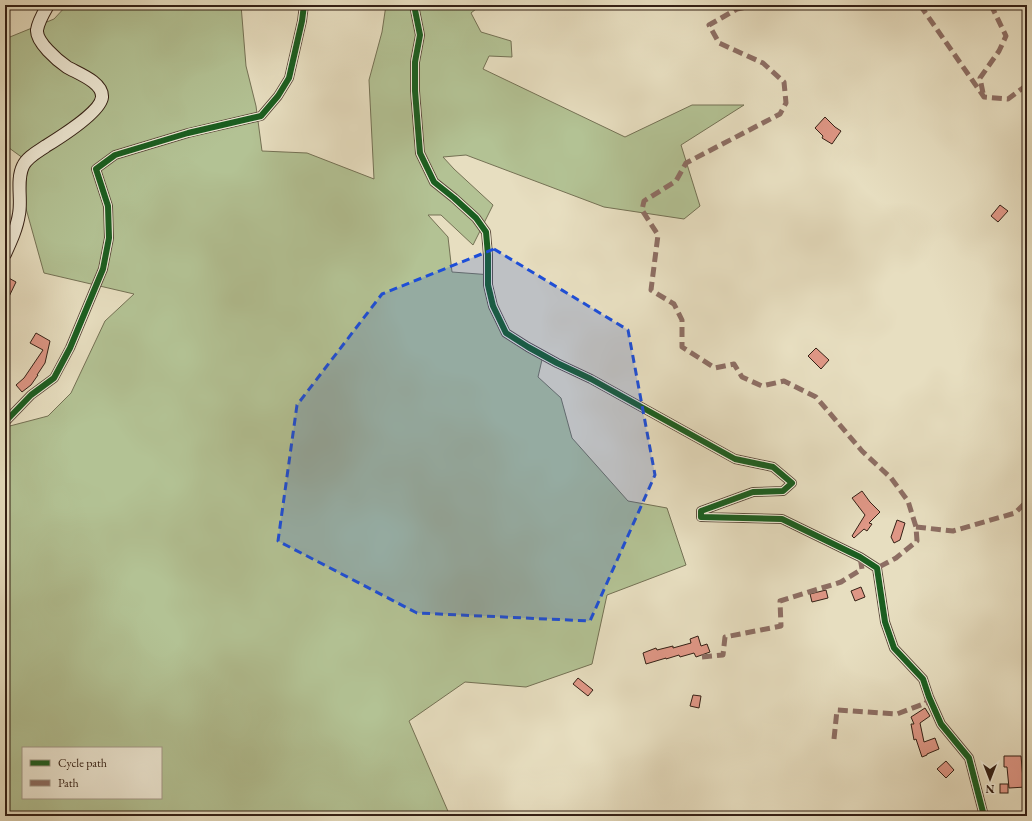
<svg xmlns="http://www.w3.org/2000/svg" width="1032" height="821" viewBox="0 0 1032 821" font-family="'EB Garamond',serif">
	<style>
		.green { fill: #b3c294; stroke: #747154; fill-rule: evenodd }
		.building { fill: #df9786; stroke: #342015 }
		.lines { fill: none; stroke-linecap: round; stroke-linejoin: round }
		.street-casing { stroke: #615040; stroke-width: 10 }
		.secondary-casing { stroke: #342015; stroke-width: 14 }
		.street { stroke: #efead6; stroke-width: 8 }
		.secondary { stroke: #efead6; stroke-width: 12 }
		.quiet { stroke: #8d6e63; stroke-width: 5; stroke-dasharray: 10 5; stroke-linecap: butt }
		.cycleway-casing { stroke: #efead6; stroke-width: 8 }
		.cycleway { stroke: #1b5e20; stroke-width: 6 }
		.marked { fill: #1d4ed8; fill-opacity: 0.2; stroke: #1d4ed8; stroke-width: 3; stroke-dasharray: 8 5; stroke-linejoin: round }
	</style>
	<rect width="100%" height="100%" fill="#e7dec0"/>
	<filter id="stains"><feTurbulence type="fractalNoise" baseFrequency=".005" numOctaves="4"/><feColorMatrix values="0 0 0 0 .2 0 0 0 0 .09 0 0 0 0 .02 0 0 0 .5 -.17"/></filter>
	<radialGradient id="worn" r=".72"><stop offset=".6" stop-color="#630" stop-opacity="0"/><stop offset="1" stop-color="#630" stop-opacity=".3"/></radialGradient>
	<path class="green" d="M67,5H241L246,66L256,106L262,151L307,153L374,179L369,80L382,32L386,5H481L471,13L481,32L511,41L512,57L489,56L483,69L625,137L692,105H744L681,145L700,206L684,219L604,207L466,155L443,157L454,169L493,205L473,245L441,215H428L448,237L452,272L492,275L491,307L503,336L544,351L538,377L561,398L572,438L628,501L667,508L686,565L607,595L592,664L526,687L465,682L409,721L450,816H5V432L6,427L48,416L71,393L105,321L134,294L44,273L25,205L27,161L5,145V39L54,19ZM23,748H161V798H23Z"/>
	<g class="building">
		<polygon points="825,117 835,127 841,131 832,144 822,138 823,136 815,128"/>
		<polygon points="1000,205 1008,211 998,222 991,216"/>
		<polygon points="5,276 16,282 5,305"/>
		<polygon points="36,333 50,341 45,363 37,375 38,375 31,385 22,392 16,385 24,378 43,350 30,343"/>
		<polygon points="816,348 829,360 821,369 808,356"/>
		<polygon points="862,491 870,502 880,512 869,523 872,524 867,531 864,529 854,538 852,536 865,515 852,498"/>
		<polygon points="897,520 905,523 900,540 894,543 891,537"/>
		<polygon points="861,587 865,597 855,601 851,591"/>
		<polygon points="826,590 828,598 812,602 810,594"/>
		<polygon points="698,636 701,646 707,644 710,652 696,657 694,653 680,657 679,655 666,659 666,658 646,664 643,653 656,648 657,650 673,646 673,648 691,643 690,639"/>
		<polygon points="578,678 593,690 588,696 573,684"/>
		<polygon points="693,695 701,696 699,708 690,706"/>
		<polygon points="925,708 930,716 920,723 924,742 935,738 939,749 927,754 927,755 922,757 916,739 914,740 911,724 914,724 911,717"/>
		<polygon points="1004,756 1021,756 1023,779 1026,779 1026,787 1009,788 1007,767 1004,767"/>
		<polygon points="946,761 954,770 946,778 937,769"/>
		<rect x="1000" y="784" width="8" height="9"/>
	</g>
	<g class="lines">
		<g class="street-casing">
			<g id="street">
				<polyline points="414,5 420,35 415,62 415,91 420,153 434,182 454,198 476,218 486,232 488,255 488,285 493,306 506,333 528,347 557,363 591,379 735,459 773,467 792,483 783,491 753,492 701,511 701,517 782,519 860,557 877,568 885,622 894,648 923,679 929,697 941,724 969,758 984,816"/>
				<polyline points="5,422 31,395 54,378 70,348 103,269 109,238 108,206 96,169 115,155 188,133 261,116 278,96 289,78 302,21 304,5"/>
			</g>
		</g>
		<g class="secondary-casing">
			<path id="secondary" d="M5,254C11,241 17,228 19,214C22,199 16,180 23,166C27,157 39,151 46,146C59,138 101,112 102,97C103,82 77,73 67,67C57,60 36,42 37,30C38,22 44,12 48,5"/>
		</g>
		<use href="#street" class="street"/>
		<use href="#secondary" class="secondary"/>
		<g class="quiet">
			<polyline points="758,5 737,9 709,25 719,43 763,63 784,82 786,103 780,114 686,163 676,181 644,201 642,210 658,235 651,290 674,304 682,320 682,347 715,368 734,364 742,377 762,386 784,381 816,397 862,451 891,478 908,501 916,527 917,541 896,558 877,568"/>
			<polyline points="920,5 984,97 1008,99 1027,85"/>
			<polyline points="983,93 980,78 999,51 1006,36 991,5"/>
			<polyline points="916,527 953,531 1015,513 1027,501"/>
			<polyline points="702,657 723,655 725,637 781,626 780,601 841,582 862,569 860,557"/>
			<polyline points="834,739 837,710 897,714 926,703 929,697"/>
		</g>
		<g class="cycleway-casing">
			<g id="cycleway">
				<polyline points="414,5 420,35 415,62 415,91 420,153 434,182 454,198 476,218 486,232 488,255 488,285 493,306 506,333 528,347 557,363 591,379 735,459 773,467 792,483 783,491 753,492 701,511 701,517 782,519 860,557 877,568 885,622 894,648 923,679 929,697 941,724 969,758 984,816"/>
				<polyline points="5,422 31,395 54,378 70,348 103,269 109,238 108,206 96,169 115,155 188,133 261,116 278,96 289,78 302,21 304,5"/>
			</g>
		</g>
		<use href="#cycleway" class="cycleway"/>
	</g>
	<path class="marked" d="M494,249L628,330L655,475L590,621L417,613L278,541L297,405L382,294Z"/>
	<rect width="1032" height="821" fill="none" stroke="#e7dec0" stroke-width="20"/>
	<rect x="6" y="6" width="1020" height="809" fill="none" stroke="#342015" stroke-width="2"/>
	<rect x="10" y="10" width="1012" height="801" fill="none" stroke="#342015"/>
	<rect x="22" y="747" width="140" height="52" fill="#efead6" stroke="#a49989"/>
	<rect x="30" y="760" width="20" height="6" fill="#1b5e20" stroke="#a49989"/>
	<text x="58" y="767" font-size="12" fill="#342015">Cycle path</text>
	<rect x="30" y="780" width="20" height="6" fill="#8d6e63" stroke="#a49989"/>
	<text x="58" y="787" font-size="12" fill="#342015">Path</text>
	<g transform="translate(990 779) rotate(180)" stroke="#efead6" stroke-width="3" paint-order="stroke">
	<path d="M0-3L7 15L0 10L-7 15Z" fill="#342015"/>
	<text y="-6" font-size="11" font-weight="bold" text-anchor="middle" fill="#342015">N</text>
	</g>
	<rect width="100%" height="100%" filter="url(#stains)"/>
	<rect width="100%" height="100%" fill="url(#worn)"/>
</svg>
